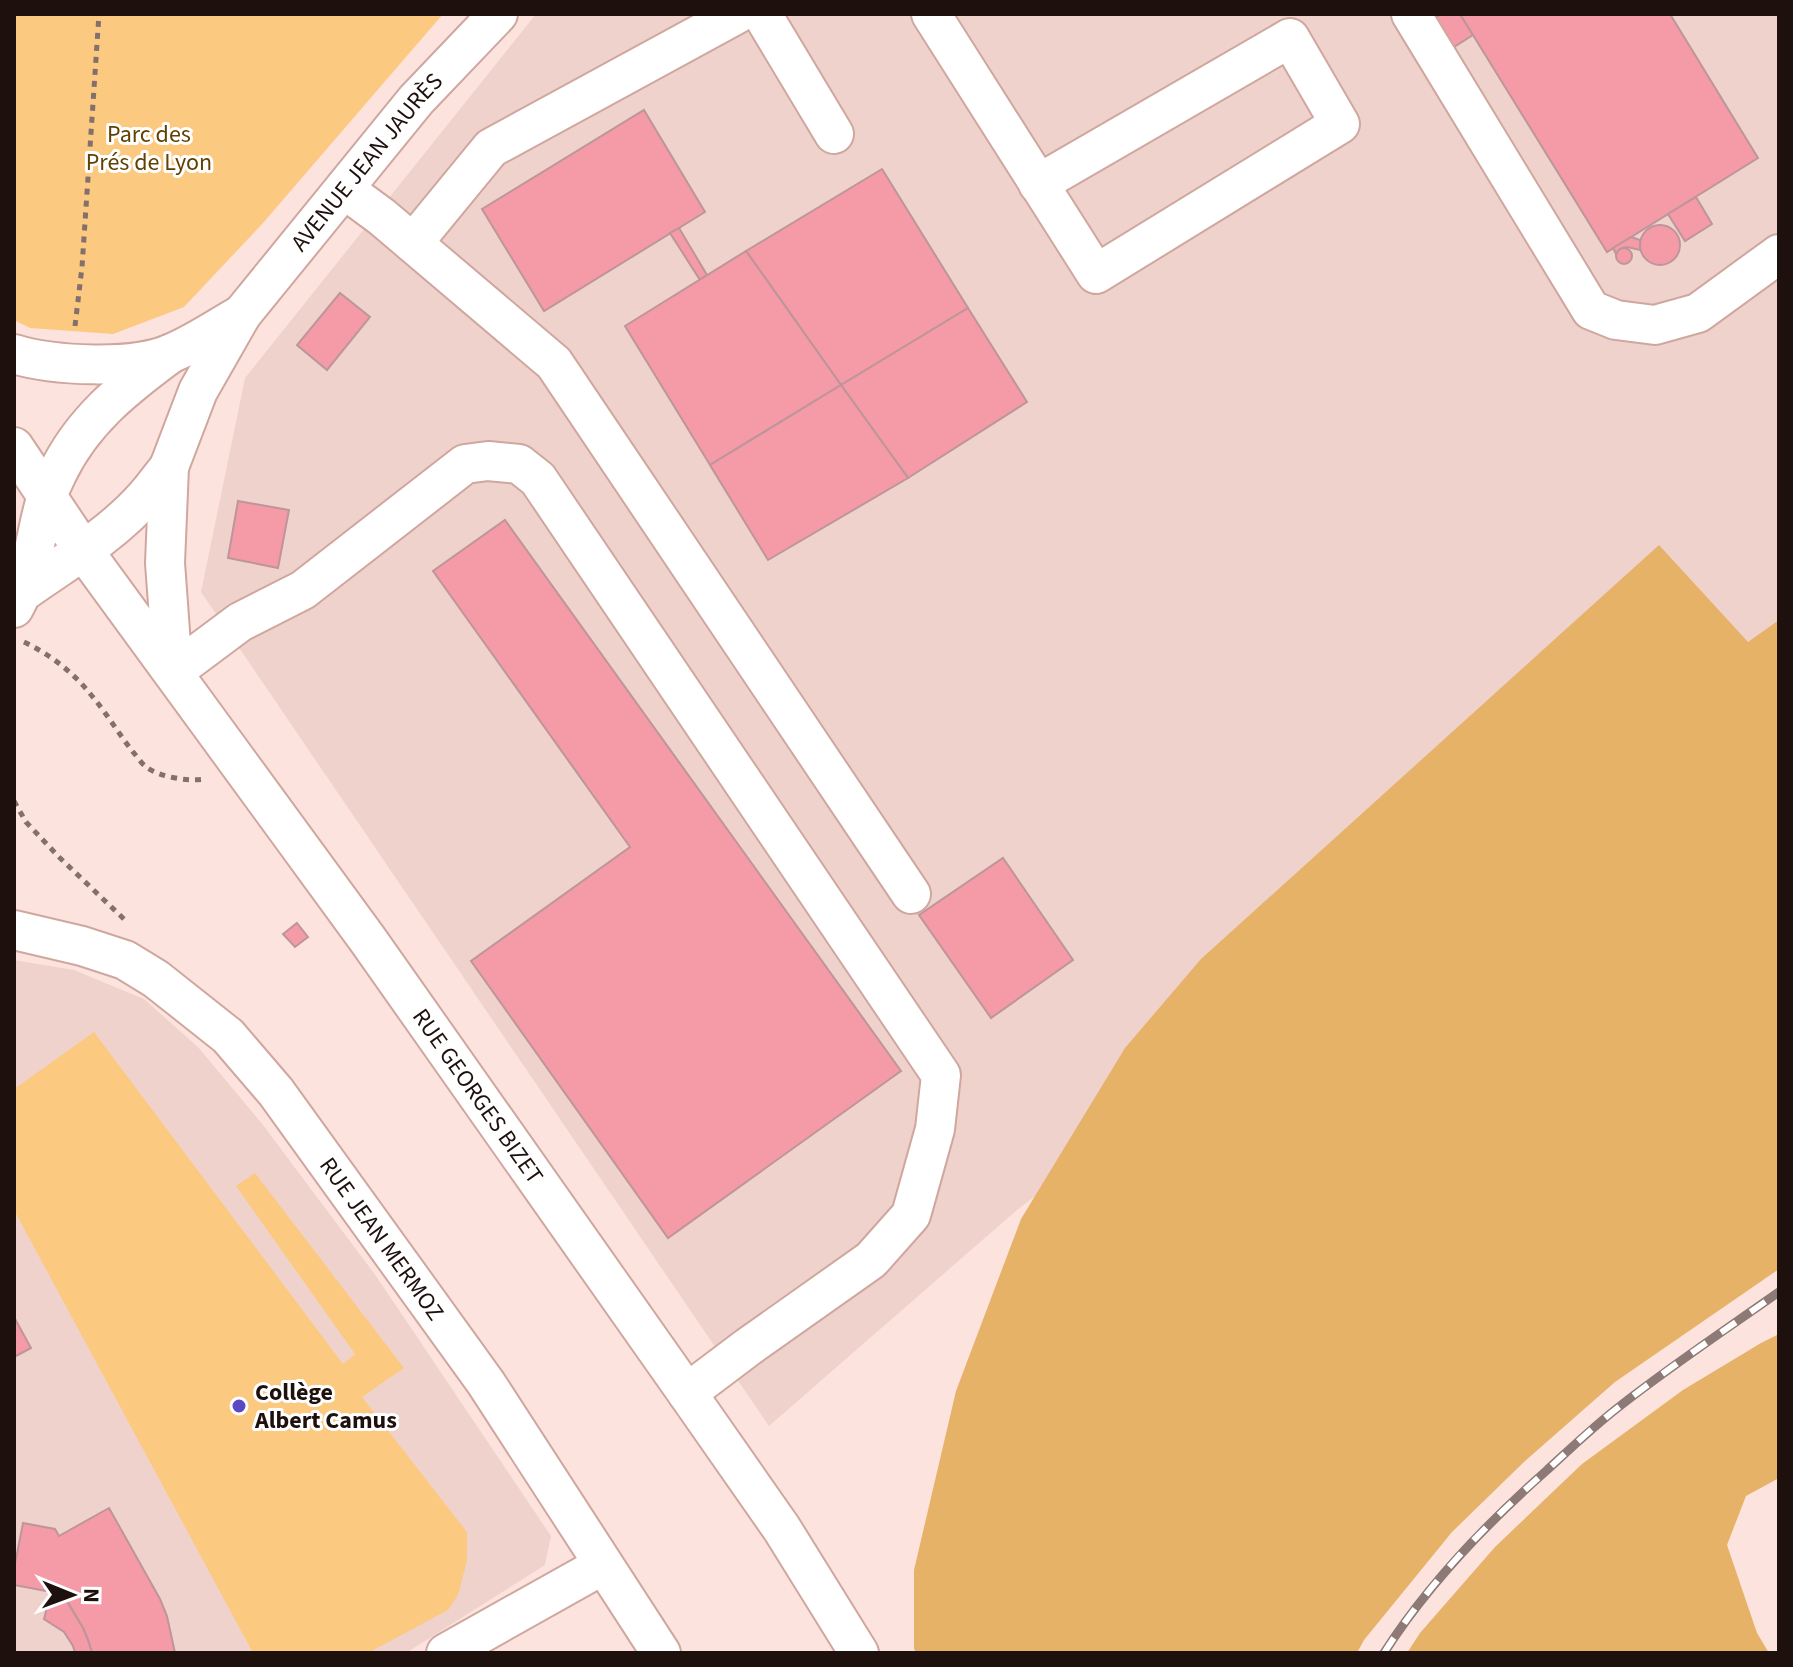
<svg xmlns="http://www.w3.org/2000/svg" width="1793" height="1667" viewBox="0 0 1793 1667" font-family="'Source Sans 3',sans-serif">
	<style>
		.built { fill: #f0d2cc }
		.green { fill: #fcc981 }
		.forest { fill: #e5b267 }
		.building { fill: #f59aa7; stroke: #bd959a; stroke-width: 2 }
		.lines { fill: none; stroke-linecap: round; stroke-linejoin: round }
		.minor-casing { stroke: #cfa79f; stroke-width: 42 }
		.path { stroke: #836f6b; stroke-width: 5; stroke-dasharray: 6 6; stroke-linecap: butt }
		.minor { stroke: #fff; stroke-width: 38 }
		.rail-casing { stroke: #8d7975; stroke-width: 9 }
		.rail { stroke: #fff; stroke-width: 6; stroke-dasharray: 18; stroke-linecap: butt }
		.poi-dot { fill: #5a49c1; stroke: #fff; stroke-width: 3 }
		.labels { text-anchor: middle; stroke-width: 6; stroke-linejoin: round; paint-order: stroke }
		.park-label { font-size: 24px; fill: #624101; stroke: #fff }
		.street-label { font-size: 24px; fill: #1e100d; stroke: #fff }
		.poi-label { font-size: 24px; font-weight: bold; fill: #1e100d; stroke: #fff; text-anchor: start }
	</style>
	<rect width="100%" height="100%" fill="#fde3de"/>
	<g class="built">
		<polygon points="536,14 1779,14 1779,621 1017,1210 769,1426 201,592 245,378"/>
		<polygon points="14,960 74,970 144,999 198,1047 263,1125 376,1276 551,1536 545,1565 406,1653 14,1653"/>
	</g>
	<g class="green">
		<polygon points="14,14 443,14 263,223 184,307 113,334 30,328 14,320"/>
		<polygon points="94,1032 343,1364 355,1354 236,1186 255,1173 404,1368 362,1397 467,1532 467,1561 458,1595 448,1610 368,1653 253,1653 14,1210 14,1089"/>
	</g>
	<g class="forest">
		<polygon points="1659,545 1748,642 1779,620 1779,1269 1615,1382 1525,1461 1452,1532 1364,1640 1357,1653 917,1653 914,1649 914,1570 956,1391 1021,1219 1125,1048 1201,959"/>
		<polygon points="1779,1334 1779,1478 1746,1496 1727,1545 1757,1633 1769,1653 1407,1653 1420,1633 1495,1547 1582,1464 1683,1390 1761,1343"/>
	</g>
	<g class="building">
		<polygon points="1441,14 1460,14 1473,35 1446,52 1428,22"/>
		<polygon points="1460,14 1670,14 1758,158 1607,252"/>
		<polygon points="644,110 705,212 544,311 482,209"/>
		<polygon points="882,169 968,308 841,385 746,251"/>
		<polygon points="1696,197 1712,224 1685,241 1668,214"/>
		<circle cx="1660" cy="245" r="20"/>
		<polygon points="679,228 707,275 700,280 670,233"/>
		<polygon points="1631,237 1640,240 1640,250 1627,247 1620,249 1616,254 1613,248"/>
		<circle cx="1624" cy="256" r="8"/>
		<polygon points="746,251 841,385 710,465 625,326"/>
		<polygon points="340,293 370,317 327,370 297,345"/>
		<polygon points="968,308 1027,402 908,478 841,385"/>
		<polygon points="841,385 908,478 768,560 710,465"/>
		<polygon points="238,501 289,510 278,568 228,558"/>
		<polygon points="505,520 901,1071 668,1238 471,961 630,847 433,571"/>
		<polygon points="1003,858 1073,960 991,1018 919,915"/>
		<polygon points="297,923 308,937 295,947 283,934"/>
		<polygon points="14,1317 31,1348 14,1357"/>
		<polygon points="109,1508 160,1599 167,1616 175,1653 92,1653 88,1640 83,1628 59,1588 51,1592 14,1585 14,1569 23,1523 55,1529 59,1536"/>
		<polygon points="59,1588 83,1628 88,1640 92,1653 75,1653 73,1646 64,1632 44,1619 51,1592"/>
	</g>
	<g class="lines">
		<g class="minor-casing">
			<g id="minor">
				<polyline points="762,14 834,134"/>
				<polyline points="931,14 1096,274 1340,124 1290,38 1038,184"/>
				<polyline points="1411,14 1591,310 1616,320 1655,325 1698,313 1779,254"/>
				<polyline points="344,189 382,217 554,363 911,894"/>
				<polyline points="413,243 491,148 737,14"/>
				<path d="M14,354C53,366 134,370 172,353C196,343 219,327 242,314"/>
				<path id="s1" d="M14,447L83,550L368,940L687,1393L782,1529L859,1653"/>
				<path d="M23,592C64,563 113,534 146,496C154,487 161,477 169,467"/>
				<path d="M14,608C32,576 35,537 45,502C48,492 53,483 57,474C82,421 124,388 170,354"/>
				<polyline points="173,672 240,622 303,590 465,464 488,461 519,464 538,479 941,1075 935,1129 911,1215 871,1260 748,1347 687,1393"/>
				<path id="s2" d="M173,672L165,563L169,467L198,391L242,314L416,100L498,14"/>
				<path id="s3" d="M14,930L82,946L125,960L156,979L228,1036L276,1092L486,1383L661,1653"/>
				<polyline points="446,1653 603,1565"/>
			</g>
		</g>
		<g class="path">
			<polyline points="75,326 82,267 99,14"/>
			<path d="M24,642C51,655 74,673 92,696C107,714 119,734 133,752C137,756 141,763 145,766C158,777 189,782 205,779"/>
			<polyline points="14,801 26,822 59,857 125,920"/>
		</g>
		<use href="#minor" class="minor"/>
		<g class="rail-casing">
			<path id="rail" d="M1384,1653C1428,1584 1485,1525 1546,1471C1570,1449 1594,1426 1620,1406C1671,1366 1725,1330 1779,1292"/>
		</g>
		<use href="#rail" class="rail"/>
	</g>
	<circle class="poi-dot" cx="239" cy="1406" r="8"/>
	<g class="labels">
		<g class="park-label">
			<text x="149" y="142">Parc des<tspan x="149" dy="28">Prés de Lyon</tspan></text>
		</g>
		<g class="street-label">
			<text dy="8" stroke="none"><textPath href="#s2" startOffset="572">AVENUE JEAN JAURÈS</textPath></text>
			<text dy="8" stroke="none"><textPath href="#s1" startOffset="798">RUE GEORGES BIZET</textPath></text>
			<text dy="8" stroke="none"><textPath href="#s3" startOffset="498">RUE JEAN MERMOZ</textPath></text>
		</g>
		<g class="poi-label">
			<text x="255" y="1400">Collège<tspan x="255" dy="28">Albert Camus</tspan></text>
		</g>
	</g>
	<rect width="1793" height="1667" fill="none" stroke="#1e100d" stroke-width="32"/>
	<g transform="translate(72 1595) rotate(91)" stroke="#ffffff" stroke-width="6" paint-order="stroke">
	<path d="M0-6L14 30L0 20L-14 30Z" fill="#1e100d"/>
	<text y="-12" font-size="22" font-weight="bold" text-anchor="middle" fill="#1e100d">N</text>
	</g>
</svg>
